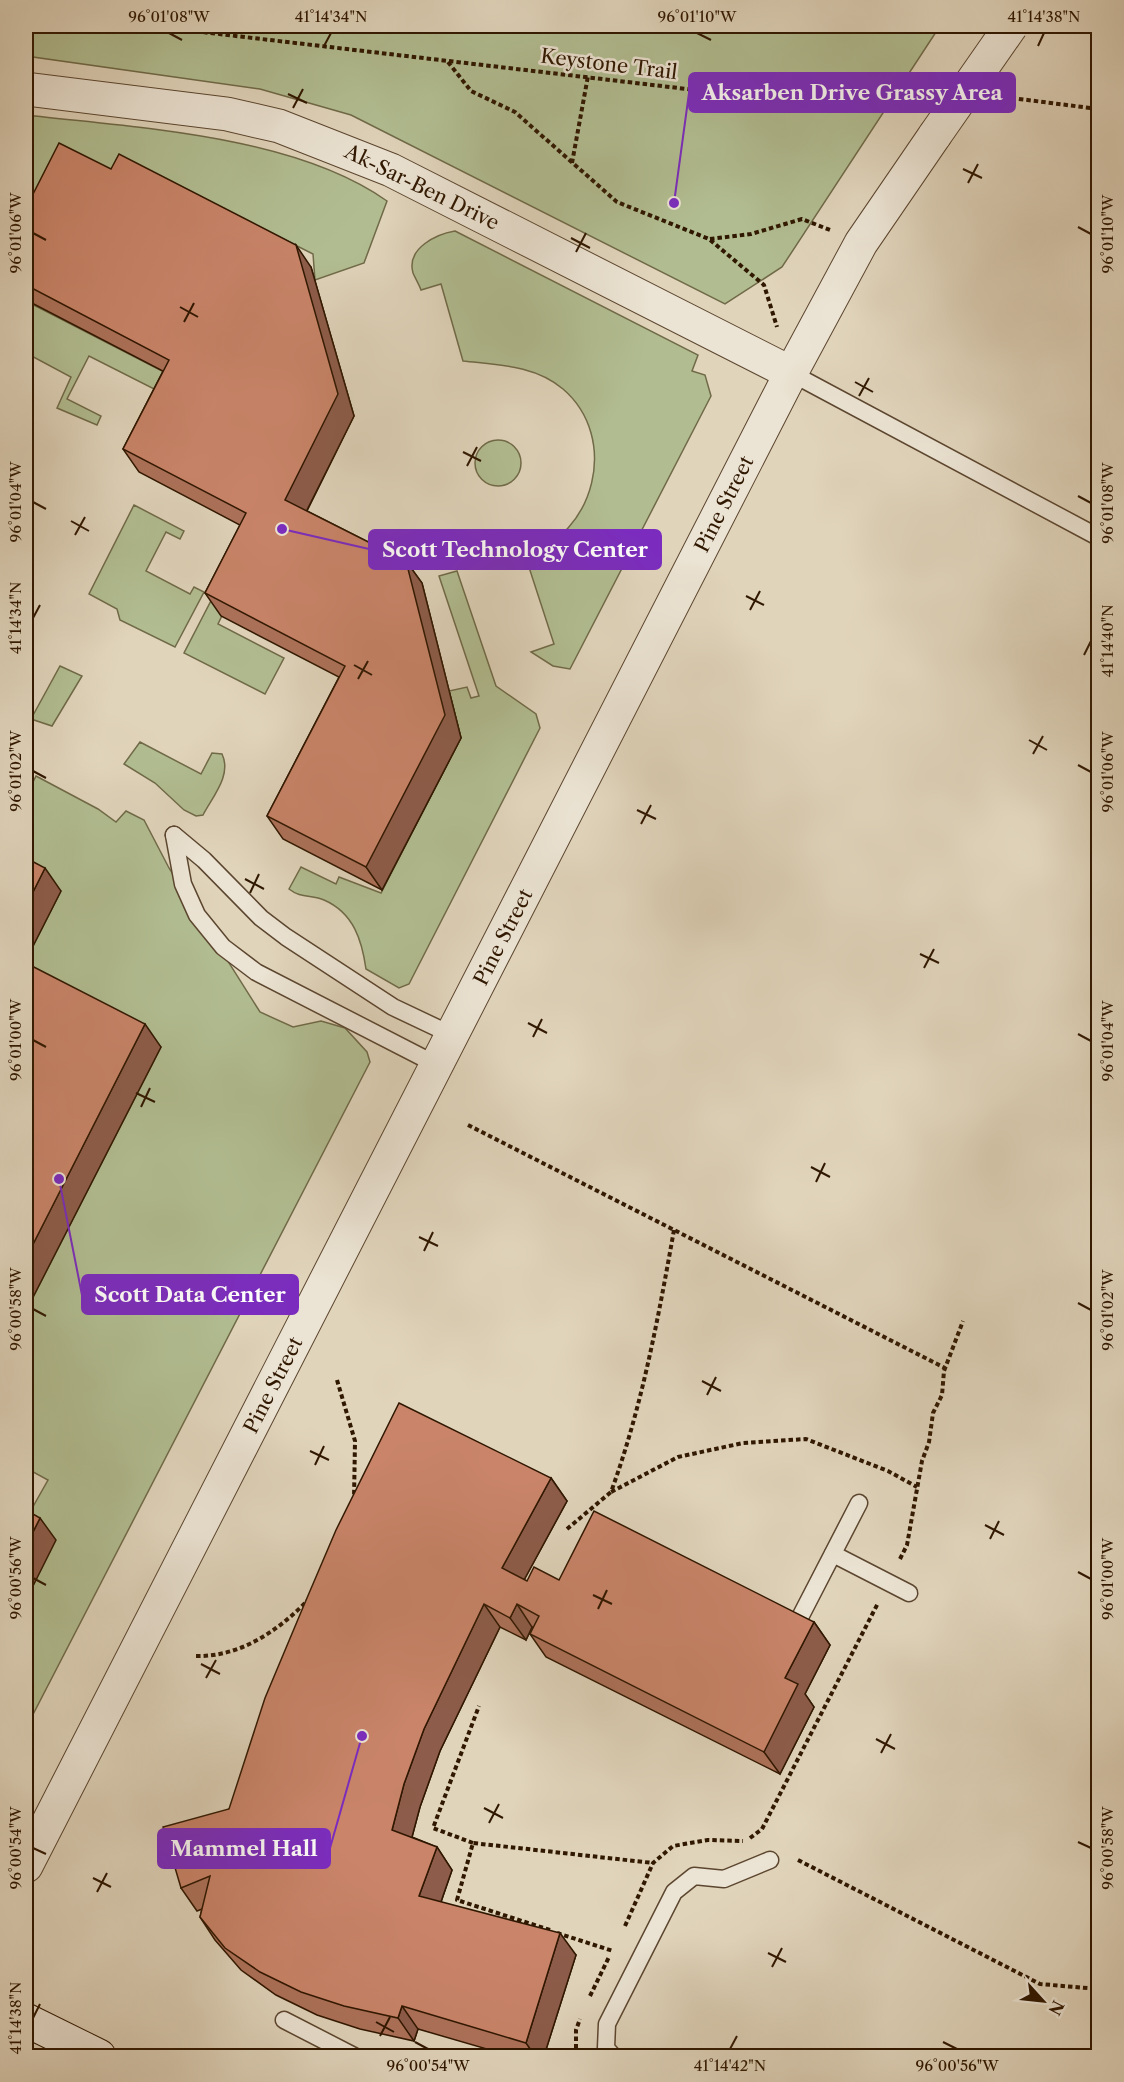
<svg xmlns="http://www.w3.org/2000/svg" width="1124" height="2082" viewBox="0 0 1124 2082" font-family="'Libre Caslon Text',serif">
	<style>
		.green { fill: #b1bd91; stroke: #706a48; stroke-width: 1.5 }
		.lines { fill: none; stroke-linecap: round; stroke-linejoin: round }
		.service-casing { stroke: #5c462f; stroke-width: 19 }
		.minor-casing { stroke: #5c462f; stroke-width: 35 }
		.tertiary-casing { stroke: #5c462f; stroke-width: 35 }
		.secondary-casing { stroke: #301700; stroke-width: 35 }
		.path { stroke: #301700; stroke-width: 4; stroke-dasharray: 4.5 3; stroke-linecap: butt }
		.service { stroke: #ebe3d3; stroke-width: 16 }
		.minor { stroke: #ebe3d3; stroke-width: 33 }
		.tertiary { stroke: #ebe3d3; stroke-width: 33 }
		.secondary { stroke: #ebe3d3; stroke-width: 33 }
		.tertiary-bridge-casing { stroke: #5c462f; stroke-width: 35; stroke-linecap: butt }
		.tertiary-bridge { stroke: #ebe3d3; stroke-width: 33 }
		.wall { fill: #ad725a; stroke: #301700; stroke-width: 1.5 }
		.shaded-wall { fill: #8d5c4a; stroke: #301700; stroke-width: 1.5 }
		.building { fill: #c98469; stroke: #301700; stroke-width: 1.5 }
		.ticks { fill: none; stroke: #301700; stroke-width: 2 }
		.labels { text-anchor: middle; stroke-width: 5; stroke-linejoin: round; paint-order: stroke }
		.street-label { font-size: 20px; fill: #301700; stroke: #ebe3d3 }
		.leader { fill: none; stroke: #7b2cbf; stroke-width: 2 }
		.callout-dot { fill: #7b2cbf; stroke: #ebe3d3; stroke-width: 2 }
		.callout { fill: #7b2cbf; stroke: #7b2cbf; stroke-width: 2 }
		.callout-label { font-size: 21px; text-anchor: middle; font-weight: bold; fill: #fff }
		.neatline { fill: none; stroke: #301700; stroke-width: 2 }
		.ticks-label { font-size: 15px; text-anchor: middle; fill: #301700 }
	</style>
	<rect width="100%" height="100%" fill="#e0d4bb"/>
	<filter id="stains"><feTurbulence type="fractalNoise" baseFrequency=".00333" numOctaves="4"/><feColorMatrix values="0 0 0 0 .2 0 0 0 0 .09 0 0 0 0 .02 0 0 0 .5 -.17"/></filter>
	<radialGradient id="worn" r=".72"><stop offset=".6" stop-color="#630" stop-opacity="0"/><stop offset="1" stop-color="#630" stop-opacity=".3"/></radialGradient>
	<g class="green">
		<polygon points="26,26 940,26 782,267 725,304 351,115 260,89 26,56"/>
		<path d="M26,115C137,128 294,135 387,201L364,263L315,280L313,254L143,168L26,230Z"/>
		<path d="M455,231L698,355L692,371L705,375L711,396L570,669L553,666L531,652L554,644L525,555C595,535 620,438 563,389C535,365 498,365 463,361L441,284L421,290C419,284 415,278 413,273C406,248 437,234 455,231Z"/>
		<polygon points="26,301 166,373 158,391 89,356 67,399 101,416 97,425 57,408 71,377 26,353"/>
		<circle cx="498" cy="463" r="23"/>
		<polygon points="134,505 184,531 180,539 166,532 146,571 190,594 194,587 204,592 175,647 120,620 117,609 89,594"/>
		<polygon points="230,564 243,572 218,624 284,658 265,694 184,653"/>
		<path d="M457,571L496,686L536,714L540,728L409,984L399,988L366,969C362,941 354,913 324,900C312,895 300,898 289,889L301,867L336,884L339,877L381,893L461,738L449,691L467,687L471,698L479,696L439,576Z"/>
		<polygon points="60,666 82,676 52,726 31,719"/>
		<path d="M140,742L201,774L212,753L222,754C232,775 213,796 203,815L196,816L184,810L155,783L124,764Z"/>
		<polygon points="36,776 98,809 116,822 126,811 144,820 169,868 260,1012 293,1027 321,1021 345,1028 367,1052 370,1062 26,1728 26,1600 55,1540 26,1519 48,1480 26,1468 26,1311 161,1047 26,978 26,960 61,891 26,873 26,796"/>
	</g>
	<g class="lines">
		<g class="service-casing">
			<g id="service">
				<polyline points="791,373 1098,537"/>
				<polyline points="174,835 183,884 197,915 223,947 256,972 437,1065"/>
				<polyline points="174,835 204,860 261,918 286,937 393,1007 452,1035"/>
				<polyline points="833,1554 909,1593"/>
				<polyline points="795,1627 859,1503"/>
				<polyline points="284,2020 354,2056"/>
				<polyline points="613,2056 606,2048 607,2024 674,1892 694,1876 724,1879 770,1860"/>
			</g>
		</g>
		<g class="minor-casing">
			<polyline id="minor" points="26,89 227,114 279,126 391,170 791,373"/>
		</g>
		<g class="tertiary-casing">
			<polyline id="tertiary" points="26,1866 791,373 861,243 935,135"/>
		</g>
		<g class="secondary-casing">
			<polyline id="secondary" points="26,2020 99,2056"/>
		</g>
		<g class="path">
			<polyline points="151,26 704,91 837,75 928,86"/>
			<polyline points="448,62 471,91 515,112 617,202 709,239 764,285 777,327"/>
			<polyline points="1004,97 1098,109"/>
			<polyline points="572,163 588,76"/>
			<polyline points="710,239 751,234 802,219 830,230"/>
			<polyline points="468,1125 945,1368"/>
			<path d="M674,1230C658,1319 642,1407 611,1492L678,1457L743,1443L806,1439L888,1471L917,1487"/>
			<polyline points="337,1380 355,1441 354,1499"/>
			<polyline points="567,1529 611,1492"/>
			<polyline points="900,1559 907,1545 922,1461 929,1442 933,1413 942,1395 944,1371 963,1321"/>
			<path d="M196,1656C240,1657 278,1631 308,1600"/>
			<polyline points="750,1838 762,1829 878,1603"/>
			<polyline points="473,1843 433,1828 479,1706"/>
			<polyline points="798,1860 1040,1984 1098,1989"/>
			<polyline points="625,1926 653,1863 673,1846 708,1840 743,1841"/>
			<polyline points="550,1930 457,1900 473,1843 653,1863"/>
			<polyline points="557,1933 613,1951"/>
			<polyline points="590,1996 609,1957"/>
			<polyline points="576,2056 576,2030 580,2019"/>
		</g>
		<use href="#service" class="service"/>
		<use href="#minor" class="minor"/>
		<use href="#tertiary" class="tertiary"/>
		<use href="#secondary" class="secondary"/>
		<g class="tertiary-bridge-casing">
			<polyline id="tertiary-bridge" points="935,135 1011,26"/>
		</g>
		<use href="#tertiary-bridge" class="tertiary-bridge"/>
	</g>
	<g class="wall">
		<polygon points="111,169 311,267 354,416 307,511 406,561 422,583 461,738 382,890 283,839 267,816 339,677 221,616 205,593 240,525 139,472 123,449 163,371 26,300 26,208"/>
		<polygon points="551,1478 567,1501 524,1580 527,1581 559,1580 814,1622 830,1645 805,1694 814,1707 780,1774 546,1657 530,1634 534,1628 532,1627 526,1640 500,1627 440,1751 420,1807 412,1837 437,1847 452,1870 441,1902 576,1955 544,2056 511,2056 418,2029 414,2041 360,2029 317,2015 276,1995 241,1970 215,1940 200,1917 202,1909 197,1911 181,1888 229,1809"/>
	</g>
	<g class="shaded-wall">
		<polygon points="296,245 311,267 354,416 301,522 285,500"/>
		<polygon points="406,561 422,583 461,738 382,890 366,867"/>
		<polygon points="45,868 61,891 26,960 26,906"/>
		<polygon points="145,1024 161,1047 26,1311 26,1258"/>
		<polygon points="551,1478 567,1501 518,1591 502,1568"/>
		<polygon points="40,1518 56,1540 26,1600 26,1546"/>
		<polygon points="484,1604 500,1627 440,1751 420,1807 408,1852 392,1830 404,1784 424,1729"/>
		<polygon points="517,1604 532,1627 526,1640 510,1618"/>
		<polygon points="814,1622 830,1645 805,1694 814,1707 780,1774 764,1752 785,1678"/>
		<polygon points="437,1847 452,1870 435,1919 419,1896"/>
		<polygon points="560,1933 576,1955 544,2056 535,2056 526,2043"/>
		<polygon points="402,2006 418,2029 414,2041 398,2018"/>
	</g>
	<g class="building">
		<polygon points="59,143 111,169 119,154 296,245 338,394 285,500 406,561 445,715 366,867 267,816 345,666 205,593 246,513 123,449 169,360 26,285 26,208"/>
		<polygon points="26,858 45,868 26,906"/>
		<polygon points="26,963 145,1024 26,1258"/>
		<polygon points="399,1403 551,1478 502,1568 527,1581 534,1567 559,1580 594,1511 814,1622 785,1678 798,1684 764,1752 530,1634 539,1616 517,1604 510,1618 484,1604 424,1729 404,1784 392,1830 437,1847 419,1896 560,1933 526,2043 402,2006 398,2018 344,2006 301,1992 260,1972 225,1948 200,1917 210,1876 181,1888 163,1827 229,1809 265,1698 304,1605 336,1530"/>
		<polygon points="26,1510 40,1518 26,1546"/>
	</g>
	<path class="ticks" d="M169,33L182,40M697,33L711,40M324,46L331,33M1038,46L1044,33M288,94L307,103M293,108L303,89M963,169L982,178M968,183L978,164M1078,227L1091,234M33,233L46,240M571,238L590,248M576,252L586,233M180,307L198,317M184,322L194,303M855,382L873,392M859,396L869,378M463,452L481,461M467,466L477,447M1078,496L1091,503M33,502L46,509M71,521L89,531M75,535L85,517M746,596L764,605M750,610L760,591M33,618L40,605M1084,655L1091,641M354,665L372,675M358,679L368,661M1029,740L1047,750M1033,754L1043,736M1078,765L1091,772M33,771L46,778M637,810L656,819M641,824L651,805M245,879L264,889M250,893L259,874M920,954L939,963M924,968L934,949M528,1023L547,1033M1078,1034L1091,1041M533,1037L542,1019M33,1040L46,1047M136,1093L155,1102M141,1107L150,1088M811,1167L830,1177M816,1182L825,1163M419,1237L438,1246M424,1251L433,1232M1078,1303L1091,1310M33,1309L46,1316M702,1381L721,1391M707,1395L716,1377M310,1451L329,1460M315,1465L324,1446M985,1525L1004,1535M990,1539L999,1521M1078,1572L1091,1579M33,1578L46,1585M593,1595L612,1604M598,1609L607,1590M201,1664L220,1674M206,1678L216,1660M876,1739L895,1749M881,1753L891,1734M484,1808L503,1818M489,1823L499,1804M1078,1842L1091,1848M33,1848L46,1854M93,1878L111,1887M97,1892L107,1873M768,1953L786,1962M772,1967L782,1948M33,2018L40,2004M376,2022L394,2032M380,2036L390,2017M415,2042L428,2049M943,2042L957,2049M730,2049L737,2036"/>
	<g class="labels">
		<g class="street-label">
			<text transform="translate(609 64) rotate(7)" y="7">Keystone Trail</text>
			<text transform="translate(422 187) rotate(26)" y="7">Ak-Sar-Ben Drive</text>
			<text transform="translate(724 504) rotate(-63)" y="7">Pine Street</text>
			<text transform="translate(503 937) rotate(-63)" y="7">Pine Street</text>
			<text transform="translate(273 1385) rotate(-63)" y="7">Pine Street</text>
		</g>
	</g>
	<path class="leader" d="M674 203L689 93M282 529L369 549M59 1179L82 1295M362 1736L330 1848"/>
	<g class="callout-dot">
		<circle cx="674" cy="203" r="6"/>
		<circle cx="282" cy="529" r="6"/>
		<circle cx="59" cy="1179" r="6"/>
		<circle cx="362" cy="1736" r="6"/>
	</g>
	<g class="callout">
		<rect x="689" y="73" width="326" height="39" rx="6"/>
		<rect x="369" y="530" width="292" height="39" rx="6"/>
		<rect x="82" y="1275" width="216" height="39" rx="6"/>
		<rect x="158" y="1829" width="172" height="39" rx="6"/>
	</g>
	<g class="callout-label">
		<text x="852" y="100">Aksarben Drive Grassy Area</text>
		<text x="515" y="557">Scott Technology Center</text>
		<text x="190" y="1302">Scott Data Center</text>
		<text x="244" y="1856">Mammel Hall</text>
	</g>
	<rect width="1124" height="2082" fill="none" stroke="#e0d4bb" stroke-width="66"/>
	<g transform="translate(1043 2001) rotate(117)" stroke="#ebe3d3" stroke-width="4.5" paint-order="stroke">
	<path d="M0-4.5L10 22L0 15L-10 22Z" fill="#301700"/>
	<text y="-9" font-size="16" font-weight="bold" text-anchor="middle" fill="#301700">N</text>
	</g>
	<rect x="33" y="33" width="1058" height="2016" class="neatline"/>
	<g class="ticks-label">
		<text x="169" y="22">96°01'08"W</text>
		<text x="331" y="22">41°14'34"N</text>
		<text x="697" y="22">96°01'10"W</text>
		<text x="1044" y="22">41°14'38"N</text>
		<text transform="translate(16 233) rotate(-90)" y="5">96°01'06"W</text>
		<text transform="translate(1108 234) rotate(-90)" y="5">96°01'10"W</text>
		<text transform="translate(16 502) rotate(-90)" y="5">96°01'04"W</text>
		<text transform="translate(1108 503) rotate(-90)" y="5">96°01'08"W</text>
		<text transform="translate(16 618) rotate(-90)" y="5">41°14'34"N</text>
		<text transform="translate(1108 641) rotate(-90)" y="5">41°14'40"N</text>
		<text transform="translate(16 771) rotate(-90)" y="5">96°01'02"W</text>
		<text transform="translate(1108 772) rotate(-90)" y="5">96°01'06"W</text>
		<text transform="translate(16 1040) rotate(-90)" y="5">96°01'00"W</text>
		<text transform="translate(1108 1041) rotate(-90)" y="5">96°01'04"W</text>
		<text transform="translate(16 1309) rotate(-90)" y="5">96°00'58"W</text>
		<text transform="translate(1108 1310) rotate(-90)" y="5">96°01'02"W</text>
		<text transform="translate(16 1578) rotate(-90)" y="5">96°00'56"W</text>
		<text transform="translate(1108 1579) rotate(-90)" y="5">96°01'00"W</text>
		<text transform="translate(16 1848) rotate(-90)" y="5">96°00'54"W</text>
		<text transform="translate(1108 1848) rotate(-90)" y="5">96°00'58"W</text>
		<text transform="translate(16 2018) rotate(-90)" y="5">41°14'38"N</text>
		<text x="428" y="2071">96°00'54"W</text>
		<text x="730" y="2071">41°14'42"N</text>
		<text x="957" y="2071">96°00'56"W</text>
	</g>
	<rect width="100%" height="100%" filter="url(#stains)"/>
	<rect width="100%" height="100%" fill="url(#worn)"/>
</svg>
